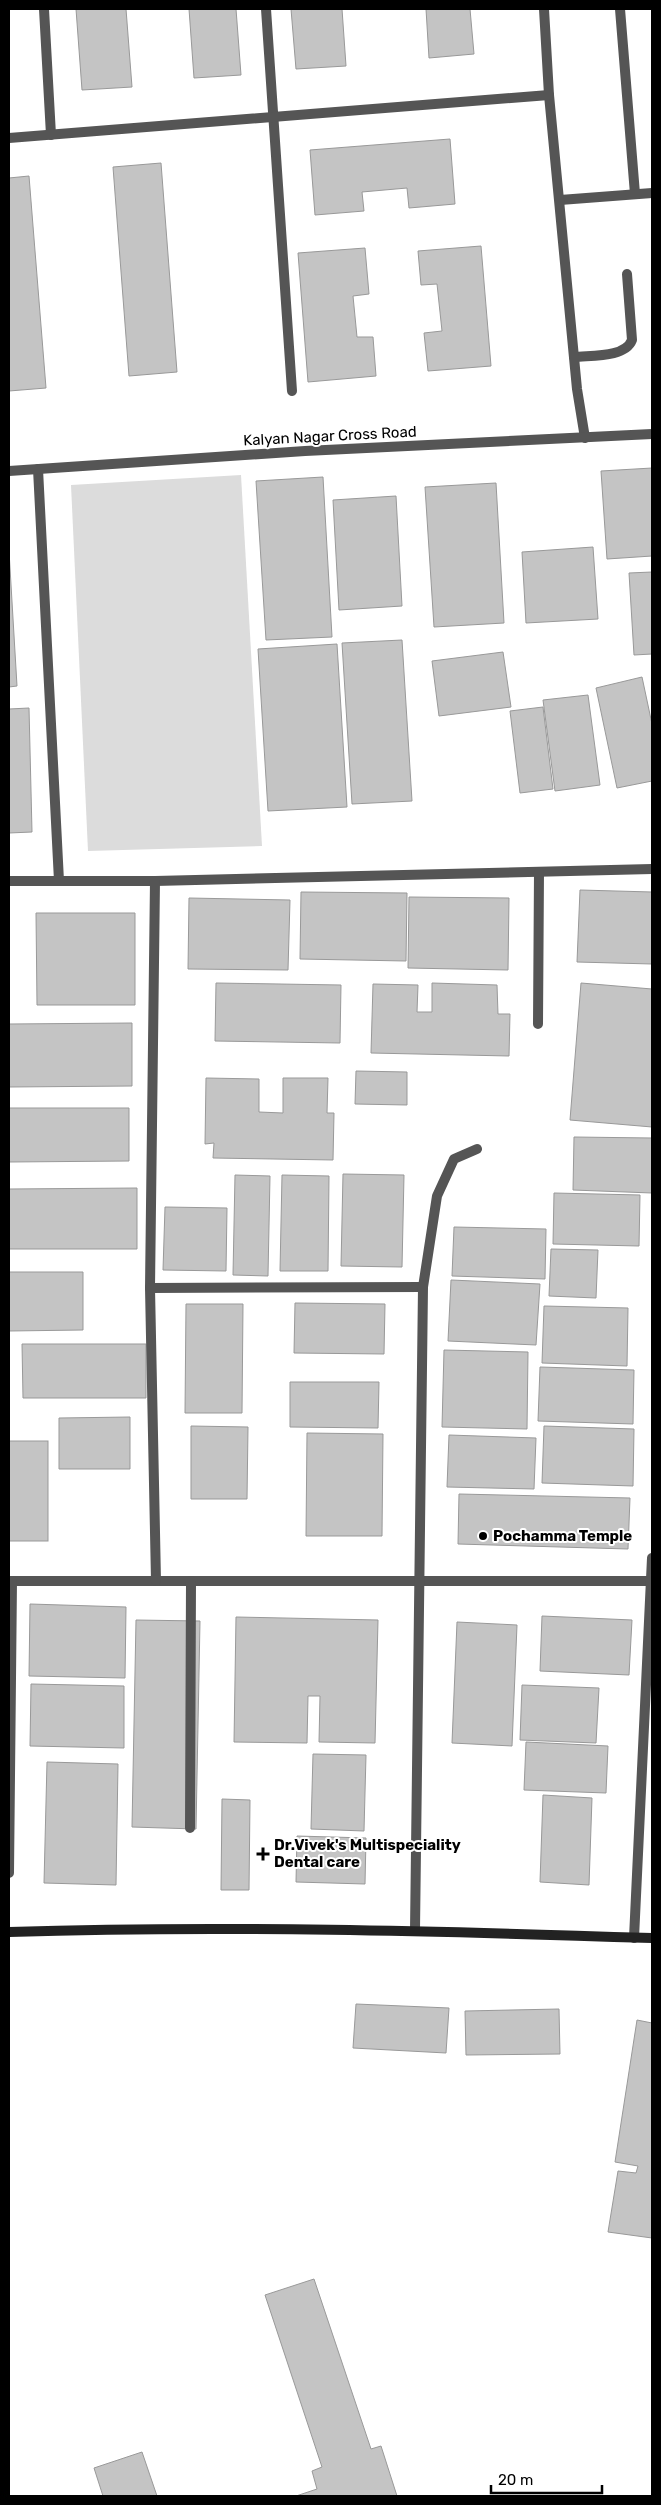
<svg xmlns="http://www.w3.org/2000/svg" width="661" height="2505" viewBox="0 0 661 2505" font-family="Rubik,sans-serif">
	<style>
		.green { fill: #dcdcdc }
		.building { fill: #c4c4c4; stroke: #999 }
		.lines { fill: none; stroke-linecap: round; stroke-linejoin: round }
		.service { stroke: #555; stroke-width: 10 }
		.minor { stroke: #555; stroke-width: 10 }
		.secondary { stroke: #222; stroke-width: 10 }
		.poi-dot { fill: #000; stroke: #fff; stroke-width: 2 }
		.labels { text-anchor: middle; stroke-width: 4; stroke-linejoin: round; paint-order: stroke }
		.street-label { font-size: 15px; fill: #000; stroke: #fff }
		.poi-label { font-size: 15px; font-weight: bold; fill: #000; stroke: #fff; text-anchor: start }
	</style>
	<rect width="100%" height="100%" fill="#fff"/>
	<polygon class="green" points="241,475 262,846 88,851 71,485"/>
	<g class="building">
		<polygon points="76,9 126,9 132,87 82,90"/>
		<polygon points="189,9 236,9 241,75 194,78"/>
		<polygon points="291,9 342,9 346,66 296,69"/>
		<polygon points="426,9 470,9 474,54 429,58"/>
		<polygon points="450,139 455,204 409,208 407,188 362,192 364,211 315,215 310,150"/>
		<polygon points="161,163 177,372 129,376 113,167"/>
		<polygon points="29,176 46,388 9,391 9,178"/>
		<polygon points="481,246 491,366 428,371 424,333 442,331 437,284 421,285 418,251"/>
		<polygon points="365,248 369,294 353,296 357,337 373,337 376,376 308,382 298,253"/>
		<polygon points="652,468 652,556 607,559 601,471"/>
		<polygon points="323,477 332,637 266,640 256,481"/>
		<polygon points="496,483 504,623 434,627 425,487"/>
		<polygon points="396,496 402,606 339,610 333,500"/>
		<polygon points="593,547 598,619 526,623 522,552"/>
		<polygon points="9,551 17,686 9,687"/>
		<polygon points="652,572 652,654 634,655 629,573"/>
		<polygon points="402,640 412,801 352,804 342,643"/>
		<polygon points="337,644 347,807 268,811 258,649"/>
		<polygon points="503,652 511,707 439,716 432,661"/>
		<polygon points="642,677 652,724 652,781 617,788 596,688"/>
		<polygon points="588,695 600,785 555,791 543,700"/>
		<polygon points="543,707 553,789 520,793 510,711"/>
		<polygon points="29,708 32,832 9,833 9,709"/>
		<polygon points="580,890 652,892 652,964 577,962"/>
		<polygon points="301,892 407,893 406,961 300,959"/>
		<polygon points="409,897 509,898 508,970 408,968"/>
		<polygon points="189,898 290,900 288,970 188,969"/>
		<polygon points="36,913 135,913 135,1005 37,1005"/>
		<polygon points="216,983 341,985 340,1043 215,1041"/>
		<polygon points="432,983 497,985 498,1014 510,1014 509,1056 371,1053 373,984 418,985 417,1012 432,1012"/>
		<polygon points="581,983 652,989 652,1127 570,1120"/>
		<polygon points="132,1023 132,1086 9,1087 9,1024"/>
		<polygon points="356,1071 407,1072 407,1105 355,1104"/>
		<polygon points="206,1078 259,1079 259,1112 283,1113 283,1078 328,1078 327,1113 334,1113 333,1160 213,1158 214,1143 205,1144"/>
		<polygon points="9,1108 129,1108 129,1161 9,1162"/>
		<polygon points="574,1137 652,1138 652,1193 573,1190"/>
		<polygon points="343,1174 404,1175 402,1267 341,1266"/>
		<polygon points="235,1175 270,1176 268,1276 233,1275"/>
		<polygon points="282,1175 329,1176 328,1271 280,1271"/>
		<polygon points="137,1188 137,1249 9,1249 9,1189"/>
		<polygon points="554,1193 640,1195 639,1246 553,1244"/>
		<polygon points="165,1207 227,1208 226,1271 163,1270"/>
		<polygon points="454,1227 546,1229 545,1279 452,1276"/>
		<polygon points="551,1249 598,1250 596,1298 549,1296"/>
		<polygon points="9,1272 83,1272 83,1330 9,1331"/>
		<polygon points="451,1280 540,1284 536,1345 448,1341"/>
		<polygon points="295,1303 385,1304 384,1354 294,1353"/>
		<polygon points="186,1304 243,1304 242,1413 185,1413"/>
		<polygon points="544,1306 628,1308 627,1366 542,1363"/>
		<polygon points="22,1344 146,1344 146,1398 23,1398"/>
		<polygon points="444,1350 528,1352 527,1429 442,1427"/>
		<polygon points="540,1367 634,1370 633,1424 538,1421"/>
		<polygon points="290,1382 379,1382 378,1428 290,1427"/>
		<polygon points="130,1417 130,1469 59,1469 59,1418"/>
		<polygon points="191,1426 248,1427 247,1499 191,1499"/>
		<polygon points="544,1426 634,1429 633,1486 542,1483"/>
		<polygon points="307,1433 383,1434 382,1536 306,1536"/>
		<polygon points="449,1435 536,1438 534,1489 447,1487"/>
		<rect x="9" y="1441" width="39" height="100"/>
		<polygon points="459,1494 630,1498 628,1549 458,1544"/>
		<polygon points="30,1604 126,1607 125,1678 29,1676"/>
		<polygon points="542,1616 632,1620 629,1675 540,1671"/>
		<polygon points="236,1617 378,1620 375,1743 319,1742 320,1696 308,1696 307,1743 234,1742"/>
		<polygon points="136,1620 200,1621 196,1829 132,1827"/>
		<polygon points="457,1622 517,1625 512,1746 452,1743"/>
		<polygon points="31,1684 124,1686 124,1748 30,1746"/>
		<polygon points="522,1685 599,1688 596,1743 520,1740"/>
		<polygon points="526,1742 608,1746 606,1793 524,1790"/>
		<polygon points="313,1754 366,1755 364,1831 311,1829"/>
		<polygon points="47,1762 118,1764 116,1885 44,1883"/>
		<polygon points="543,1795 592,1798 589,1885 540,1882"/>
		<polygon points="222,1799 250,1800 249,1890 221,1890"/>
		<polygon points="297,1836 366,1838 365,1884 296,1882"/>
		<polygon points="356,2004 449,2008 446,2053 353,2048"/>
		<polygon points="559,2009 560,2054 466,2055 465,2011"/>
		<polygon points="637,2020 652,2023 652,2238 608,2232 618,2171 636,2173 638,2166 615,2162"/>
		<polygon points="314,2279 371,2449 381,2446 397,2496 296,2496 317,2489 312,2471 322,2467 265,2295"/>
		<polygon points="142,2452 157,2496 103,2496 94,2468"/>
	</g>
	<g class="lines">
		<g class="service">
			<polyline points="620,9 635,194"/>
			<polyline points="560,200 652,193"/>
			<path d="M574,357C591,355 625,358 632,340L627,274"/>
		</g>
		<g class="minor">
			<polyline points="44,9 51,135"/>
			<polyline points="266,9 292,391"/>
			<polyline points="544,9 549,95 577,389 585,438"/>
			<polyline points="9,138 549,95"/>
			<polyline points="38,469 59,881"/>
			<polyline points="9,471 305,451 652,434"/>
			<polyline points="9,881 155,881 652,869"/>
			<polyline points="538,1024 539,872"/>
			<polyline points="150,1288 155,881"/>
			<polyline points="9,1581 651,1581"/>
			<polyline points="156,1581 150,1288 423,1287"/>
			<polyline points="190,1828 191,1581"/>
			<polyline points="9,1873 12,1581"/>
			<polyline points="415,1930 423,1287 437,1196 454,1159 477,1149"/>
			<polyline points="634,1938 652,1558"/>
		</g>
		<path class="secondary" d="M9,1932C223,1925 438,1931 652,1938"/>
	</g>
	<g class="poi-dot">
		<circle cx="483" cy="1536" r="5"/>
		<path d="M260.5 1846.5h5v5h5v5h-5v5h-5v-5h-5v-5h5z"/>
	</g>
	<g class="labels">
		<g class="street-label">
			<text transform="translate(330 436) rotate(-3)" y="5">Kalyan Nagar Cross Road</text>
		</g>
		<g class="poi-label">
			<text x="493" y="1541">Pochamma Temple</text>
			<text x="274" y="1850">Dr.Vivek's Multispeciality<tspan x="274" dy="17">Dental care</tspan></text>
		</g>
	</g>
	<rect width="661" height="2505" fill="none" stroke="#000000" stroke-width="20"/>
	<path d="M491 2485v8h111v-8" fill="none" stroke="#000000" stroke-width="2.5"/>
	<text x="498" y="2485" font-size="15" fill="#000000" stroke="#ffffff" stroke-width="4" paint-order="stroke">20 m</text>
</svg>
